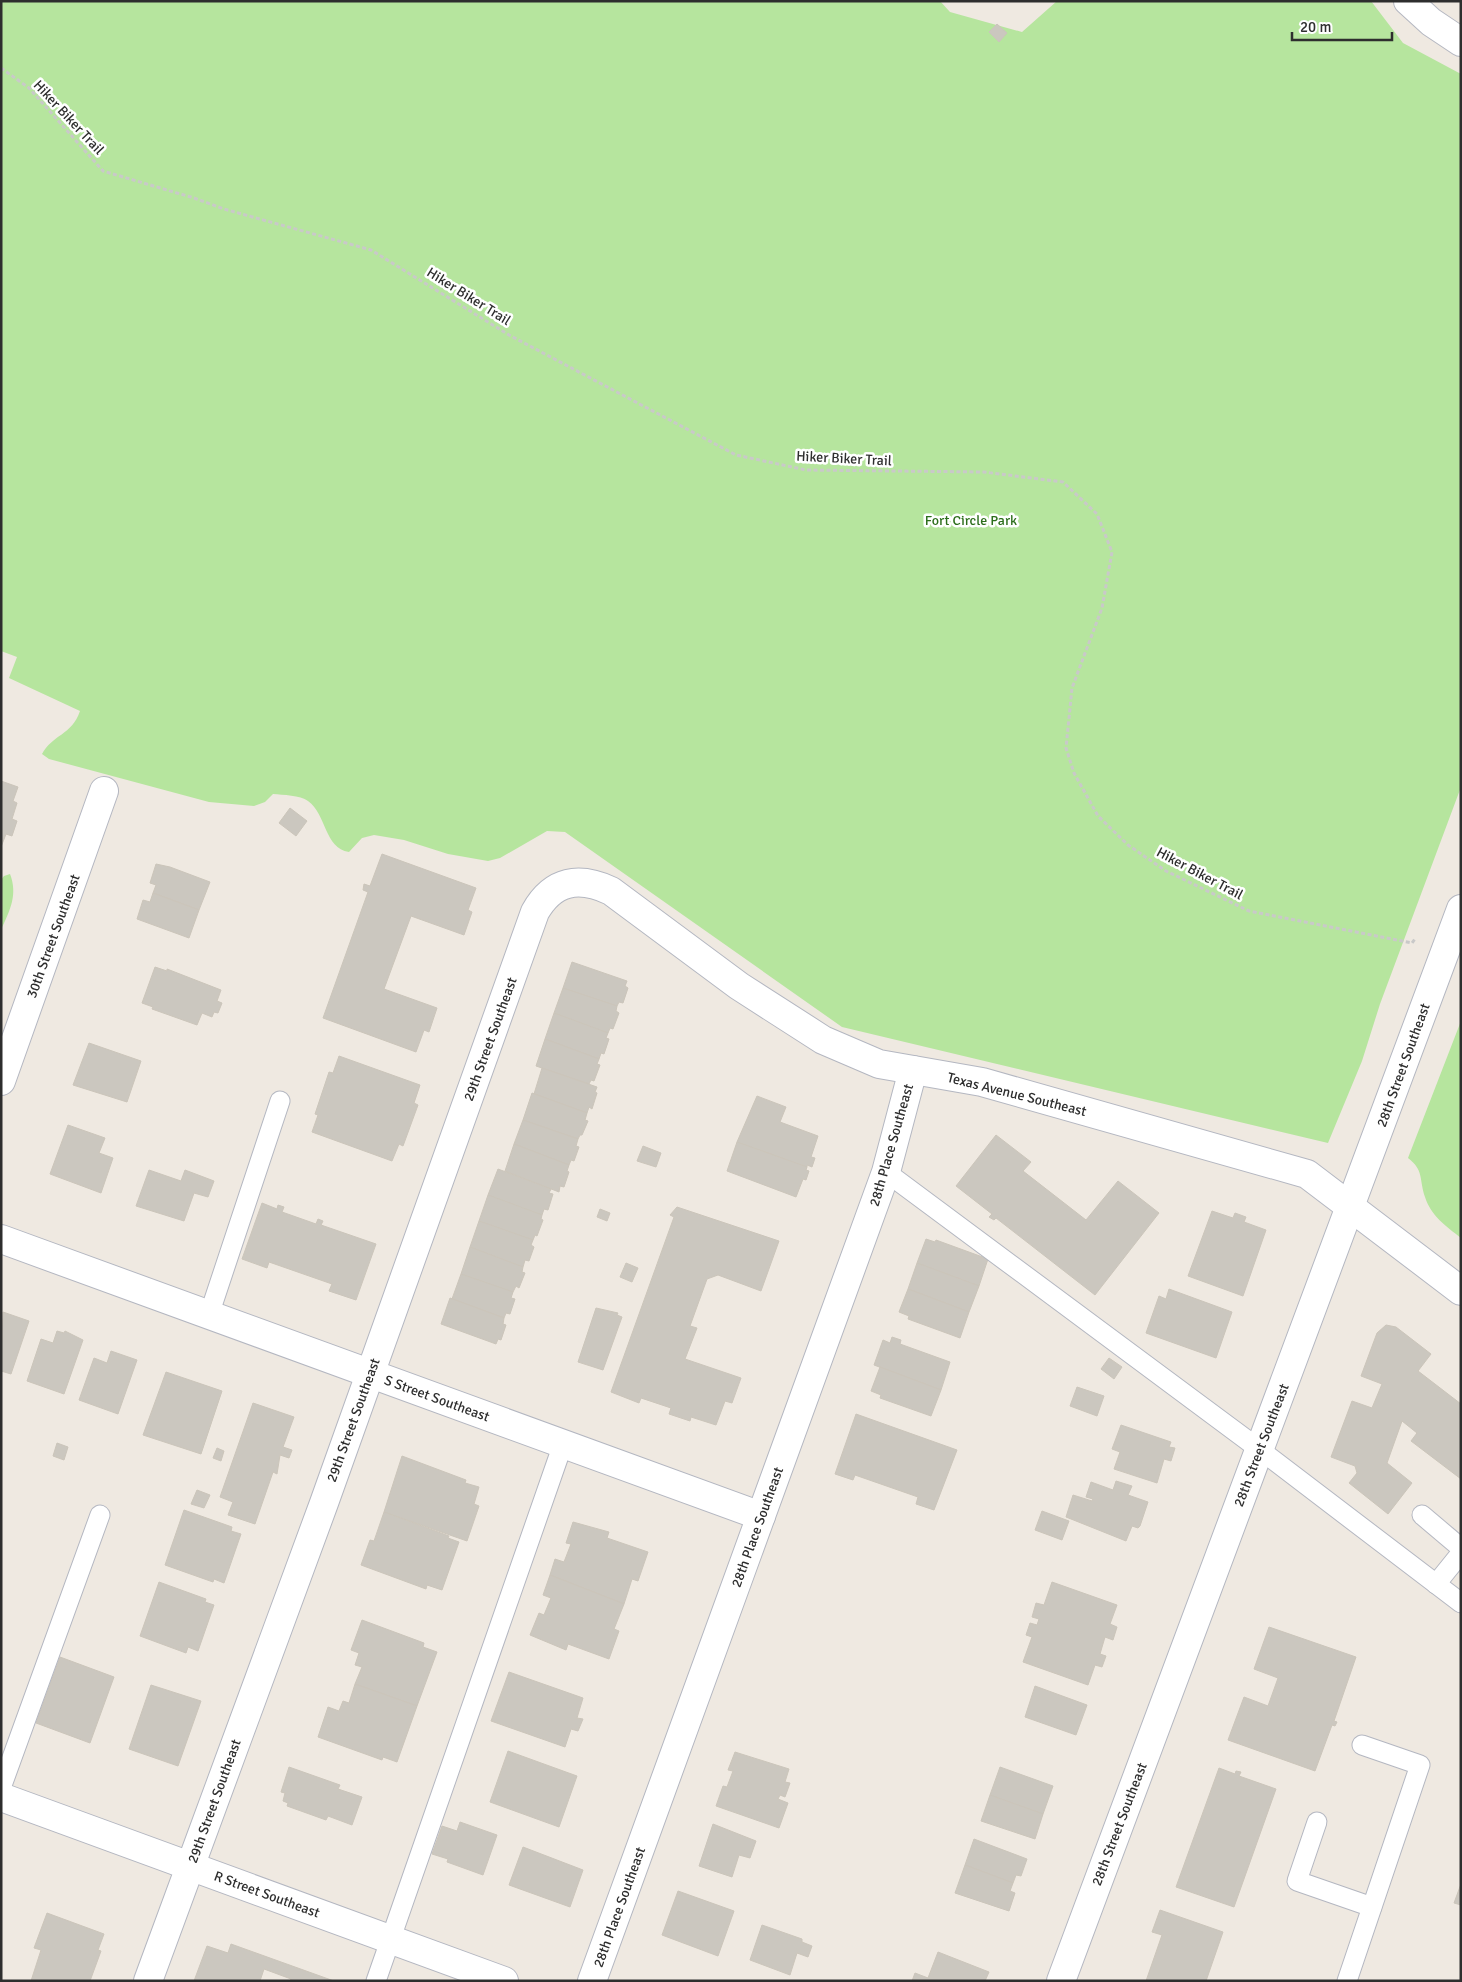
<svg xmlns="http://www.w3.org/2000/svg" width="1462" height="1982" viewBox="0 0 1462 1982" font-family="Signika,sans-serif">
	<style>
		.green { fill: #b6e59e }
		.building { fill: #cbc7bf; stroke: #cbc5ba }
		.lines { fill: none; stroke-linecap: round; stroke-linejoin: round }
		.service-casing { stroke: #b4b7c1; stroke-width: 21 }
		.minor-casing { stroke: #b4b7c1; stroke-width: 30 }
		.path { stroke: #c9c9c9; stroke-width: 3; stroke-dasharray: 4 2.5; stroke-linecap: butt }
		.service { stroke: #fff; stroke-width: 19 }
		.minor { stroke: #fff; stroke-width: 28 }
		.labels { text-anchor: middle; stroke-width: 5; stroke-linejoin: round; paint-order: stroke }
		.street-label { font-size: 14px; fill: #2e2e2e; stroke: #fff }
		.park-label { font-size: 14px; fill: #2c6e1b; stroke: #fff }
	</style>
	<rect width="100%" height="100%" fill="#efe9e1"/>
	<g class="green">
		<path d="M1,1H940L950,12L1022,32L1057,1H1371L1403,43L1461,74V787L1380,1004L1362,1061L1328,1143L842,1027L565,832L547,831L500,858L488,861L448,854L404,840L374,835L362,838L349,852C324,848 327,815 308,801C300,795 283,795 273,794L265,802L254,806L209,802L49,759L42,754C52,735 72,735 80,711L9,678L17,657L1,651Z"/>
		<path d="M10,874C18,895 10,910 1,930V880L4,876Z"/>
		<path d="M1461,1021V1238C1446,1226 1431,1216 1425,1197C1419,1179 1424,1170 1408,1158Z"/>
	</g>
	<g class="building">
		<polygon points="997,24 1007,33 999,42 989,32"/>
		<polygon points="1,781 18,787 13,801 17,803 12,819 17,821 12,836 6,834 1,847"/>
		<polygon points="290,808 307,821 296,836 279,823"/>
		<polygon points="382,854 476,888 468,910 472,912 464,935 411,916 384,989 437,1008 429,1032 424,1030 416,1052 323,1018 368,892 363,890 364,884 370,886"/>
		<polygon points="156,864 170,867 210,882 199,910 153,893 156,885 150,883"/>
		<polygon points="153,893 199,910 189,938 137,919 143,900 150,902"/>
		<polygon points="572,962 627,981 625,986 628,988 623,1003 619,1002 617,1006 563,988"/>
		<polygon points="155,967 167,971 167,969 221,990 217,1001 222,1003 218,1013 214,1012 212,1017 202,1013 197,1025 152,1009 153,1007 142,1003"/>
		<polygon points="563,988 617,1006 616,1011 619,1013 613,1029 610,1028 608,1033 554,1013"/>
		<polygon points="554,1013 608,1033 606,1038 609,1039 604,1054 601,1053 599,1059 545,1039"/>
		<polygon points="545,1039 599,1059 597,1064 600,1065 594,1081 591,1080 589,1084 536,1066"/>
		<polygon points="89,1043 141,1061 127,1102 73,1085"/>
		<polygon points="339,1056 420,1085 414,1103 418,1105 403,1146 399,1144 392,1161 312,1132 318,1115 315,1114 329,1072 333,1073"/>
		<polygon points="542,1068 597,1087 595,1092 597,1093 592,1109 589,1107 587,1113 534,1094"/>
		<polygon points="532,1093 587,1113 585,1120 588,1121 582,1135 580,1135 578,1139 523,1120"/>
		<polygon points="757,1096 786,1107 780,1122 818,1136 811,1157 815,1158 812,1167 807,1165 807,1167 737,1142"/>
		<polygon points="523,1120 578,1139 576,1146 579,1147 574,1161 571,1160 569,1165 514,1144"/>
		<polygon points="68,1125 105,1138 99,1153 113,1158 101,1193 50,1174"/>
		<polygon points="996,1135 1031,1162 1023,1171 1086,1220 1118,1181 1159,1213 1095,1295 996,1218 994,1220 989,1217 992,1214 956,1186"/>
		<polygon points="737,1142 807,1167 806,1170 809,1171 806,1180 803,1179 796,1197 727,1171"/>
		<polygon points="514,1144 569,1165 567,1171 569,1172 564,1187 560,1186 559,1192 505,1171"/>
		<polygon points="643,1146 661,1153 656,1167 637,1161"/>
		<polygon points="498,1169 551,1189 549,1193 553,1194 548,1210 544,1209 542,1215 488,1195"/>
		<polygon points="149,1170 181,1181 185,1170 214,1181 208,1197 194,1193 184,1221 136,1206"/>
		<polygon points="488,1195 542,1215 541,1219 543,1220 537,1236 535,1235 533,1240 479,1221"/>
		<polygon points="262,1203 277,1209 278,1205 284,1207 282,1212 316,1224 318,1219 323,1221 321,1225 376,1244 356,1300 329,1291 332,1284 269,1262 267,1268 242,1259"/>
		<polygon points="677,1207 779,1241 761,1291 718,1275 707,1279 690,1326 697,1328 685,1359 741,1378 732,1403 725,1401 716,1425 691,1417 690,1421 669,1414 671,1408 641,1398 639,1403 611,1392 674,1217 670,1215"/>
		<polygon points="600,1209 610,1213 607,1221 597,1217"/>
		<polygon points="1212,1211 1233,1218 1235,1213 1246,1217 1244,1222 1266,1230 1243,1296 1188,1276"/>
		<polygon points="479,1221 533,1240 531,1245 534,1247 529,1261 525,1260 523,1267 470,1247"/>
		<polygon points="926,1239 935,1242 936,1240 988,1259 979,1286 917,1263"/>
		<polygon points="470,1247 523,1267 522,1272 525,1273 519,1288 516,1286 513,1292 461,1274"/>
		<polygon points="626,1263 638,1268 632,1282 620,1277"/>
		<polygon points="917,1263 979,1286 969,1312 908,1289"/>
		<polygon points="461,1274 513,1292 511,1298 515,1299 510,1314 506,1313 504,1318 452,1299"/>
		<polygon points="908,1289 969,1312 960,1338 908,1319 909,1316 899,1312"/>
		<polygon points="1169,1289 1232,1312 1216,1358 1146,1333 1159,1296 1166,1299"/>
		<polygon points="450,1298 504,1318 503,1324 506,1325 501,1340 498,1339 496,1344 441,1324"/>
		<polygon points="596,1308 618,1313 617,1315 622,1317 603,1370 578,1362"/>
		<polygon points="3,1312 29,1321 11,1374 1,1371"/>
		<polygon points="1386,1325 1396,1327 1431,1354 1418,1371 1461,1404 1461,1479 1411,1441 1417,1433 1402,1421 1387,1463 1412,1483 1388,1514 1349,1483 1357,1473 1355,1466 1331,1457 1352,1401 1372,1408 1382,1384 1361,1376 1377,1333"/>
		<polygon points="57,1331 64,1333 65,1331 83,1340 64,1394 27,1381 41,1339 53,1343"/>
		<polygon points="892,1337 901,1340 900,1344 950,1362 941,1390 874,1365 883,1340 890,1343"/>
		<polygon points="111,1351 137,1360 118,1414 79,1400 94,1358 107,1363"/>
		<polygon points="1109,1358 1122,1367 1114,1379 1101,1369"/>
		<polygon points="880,1367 941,1390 931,1416 880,1398 881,1395 871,1391"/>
		<polygon points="166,1372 222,1391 201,1454 143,1435"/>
		<polygon points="1077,1387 1104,1396 1097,1416 1070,1406"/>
		<polygon points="253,1403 294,1417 283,1447 292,1450 289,1458 280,1455 277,1474 273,1472 255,1524 228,1515 233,1502 220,1497"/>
		<polygon points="856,1414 957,1450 934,1510 916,1504 918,1497 855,1475 853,1480 835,1474"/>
		<polygon points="1121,1425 1171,1442 1169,1447 1175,1448 1171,1461 1164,1459 1157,1483 1114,1469 1120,1452 1112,1449"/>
		<polygon points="57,1443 68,1447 64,1460 53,1456"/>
		<polygon points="217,1448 224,1451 221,1461 213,1458"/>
		<polygon points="402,1456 466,1480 465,1483 479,1487 474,1504 479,1506 467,1541 384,1512"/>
		<polygon points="1116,1481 1132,1486 1128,1495 1148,1502 1140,1526 1138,1528 1132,1526 1126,1541 1066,1517 1073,1495 1092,1501 1093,1499 1086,1497 1091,1482 1113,1490"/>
		<polygon points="197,1490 210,1495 204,1508 191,1504"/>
		<polygon points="184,1510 232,1527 231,1531 241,1534 224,1583 214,1579 213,1582 165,1565"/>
		<polygon points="1042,1511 1069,1521 1062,1540 1035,1530"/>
		<polygon points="384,1512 449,1536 448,1538 459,1542 442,1590 427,1585 426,1589 361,1565 370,1540 374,1541"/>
		<polygon points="573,1522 609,1532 607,1538 648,1552 638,1581 632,1579 624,1604 550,1575 555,1559 564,1562 571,1544 566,1543"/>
		<polygon points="550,1575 624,1604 614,1629 619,1631 609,1659 568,1644 566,1650 530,1635 539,1613 544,1615 551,1598 543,1595"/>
		<polygon points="159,1582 206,1599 205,1602 214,1605 198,1651 188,1647 186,1653 140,1636"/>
		<polygon points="1052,1582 1117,1605 1110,1624 1117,1627 1113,1640 1105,1637 1100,1654 1106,1656 1102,1667 1095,1665 1088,1685 1023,1662 1032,1637 1026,1635 1030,1623 1037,1625 1039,1619 1032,1617 1036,1603 1044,1605"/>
		<polygon points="362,1620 424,1643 423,1647 437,1652 417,1706 355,1684 362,1667 355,1665 359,1653 351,1650"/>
		<polygon points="1269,1627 1356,1657 1334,1721 1337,1722 1335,1726 1332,1725 1315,1771 1228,1740 1244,1697 1268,1706 1278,1678 1254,1669"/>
		<polygon points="60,1657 114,1677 90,1743 36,1723"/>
		<polygon points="509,1672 583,1698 577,1718 583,1719 578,1731 571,1729 565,1747 491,1721"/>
		<polygon points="355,1684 417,1706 397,1762 383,1757 382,1760 318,1737 328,1707 339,1711 343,1701 349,1703"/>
		<polygon points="151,1685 201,1701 178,1766 129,1749"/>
		<polygon points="1035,1686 1087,1705 1076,1735 1025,1717"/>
		<polygon points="508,1751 577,1776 559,1827 490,1802"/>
		<polygon points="735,1752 789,1769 785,1782 790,1783 785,1797 780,1795 778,1799 788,1803 779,1828 716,1806 723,1786 727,1787 733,1771 728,1770"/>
		<polygon points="289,1767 340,1785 338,1789 362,1797 352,1825 328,1816 326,1820 287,1806 288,1803 283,1801 285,1793 281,1792"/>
		<polygon points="1000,1767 1053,1786 1043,1814 990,1795"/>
		<polygon points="1219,1768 1235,1774 1236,1771 1241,1772 1239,1776 1276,1789 1234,1907 1176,1887"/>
		<polygon points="990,1795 1043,1814 1035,1839 981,1821"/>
		<polygon points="460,1822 497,1835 483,1875 447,1862 448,1859 432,1854 442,1826 457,1831"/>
		<polygon points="713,1824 756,1841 750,1858 739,1855 732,1877 699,1866"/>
		<polygon points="974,1839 1027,1859 1021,1876 1016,1875 1013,1883 965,1865"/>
		<polygon points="523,1847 583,1870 570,1907 509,1885"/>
		<polygon points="965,1865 1013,1883 1010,1891 1015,1893 1009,1911 955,1893"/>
		<polygon points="1461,1884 1461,1905 1454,1903"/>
		<polygon points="678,1891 734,1911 718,1956 662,1935"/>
		<polygon points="1160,1910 1223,1932 1206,1981 1146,1981 1162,1935 1152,1932"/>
		<polygon points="47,1913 104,1934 98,1950 101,1951 90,1981 31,1981 41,1950 34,1948"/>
		<polygon points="762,1925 802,1939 802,1942 812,1946 808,1957 797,1953 790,1975 750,1960"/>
		<polygon points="231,1944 334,1981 290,1981 291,1979 264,1969 260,1981 194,1981 207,1946 228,1953"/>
		<polygon points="938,1952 989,1972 985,1981 912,1981 915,1973 928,1978"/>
	</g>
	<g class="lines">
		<g class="service-casing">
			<g id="service">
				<polyline points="886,1172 1259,1449 1461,1603"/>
				<polyline points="209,1315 280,1101"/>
				<polyline points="1422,1515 1461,1548"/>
				<polyline points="1436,1584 1461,1553"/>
				<polyline points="1,1788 100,1515"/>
				<polyline points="1317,1822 1297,1881 1372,1907"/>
				<polyline points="376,1981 563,1444"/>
				<polyline points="1347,1981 1420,1765 1362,1745"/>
			</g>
		</g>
		<g class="minor-casing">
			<g id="minor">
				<polyline points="1408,1 1431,22 1461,42"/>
				<polyline points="1,1081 104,791"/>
				<polyline points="1,1239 761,1516"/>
				<polyline points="1,1797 504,1981"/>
				<path d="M148,1981L324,1503L535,912C553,880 579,876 611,891L739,986L823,1040L879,1064L982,1082L1307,1174L1461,1291"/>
				<polyline points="592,1981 886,1172 913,1070"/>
				<polyline points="1061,1981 1461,909"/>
			</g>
		</g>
		<polyline class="path" points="1,68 29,88 103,171 194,198 224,209 371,250 509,335 736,455 806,470 984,472 1063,482 1097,514 1112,552 1102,608 1072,688 1066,748 1074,773 1098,816 1128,845 1166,871 1249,911 1412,943 1415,939"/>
		<use href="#service" class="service"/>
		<use href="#minor" class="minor"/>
	</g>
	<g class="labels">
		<g class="street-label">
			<text transform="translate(69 117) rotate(47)" y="5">Hiker Biker Trail</text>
			<text transform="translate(469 296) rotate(32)" y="5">Hiker Biker Trail</text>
			<text transform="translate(844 458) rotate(3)" y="5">Hiker Biker Trail</text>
			<text transform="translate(1200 873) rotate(28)" y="5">Hiker Biker Trail</text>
			<text transform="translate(53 936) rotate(-70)" y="5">30th Street Southeast</text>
			<text transform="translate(490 1039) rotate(-70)" y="5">29th Street Southeast</text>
			<text transform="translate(1403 1065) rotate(-70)" y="5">28th Street Southeast</text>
			<text transform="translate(1017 1094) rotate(14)" y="5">Texas Avenue Southeast</text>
			<text transform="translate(891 1145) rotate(-74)" y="5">28th Place Southeast</text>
			<text transform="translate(437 1398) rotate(20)" y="5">S Street Southeast</text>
			<text transform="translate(353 1420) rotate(-70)" y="5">29th Street Southeast</text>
			<text transform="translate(1261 1445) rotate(-69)" y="5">28th Street Southeast</text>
			<text transform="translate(757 1527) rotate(-70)" y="5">28th Place Southeast</text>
			<text transform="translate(214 1801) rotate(-70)" y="5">29th Street Southeast</text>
			<text transform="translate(1119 1824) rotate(-69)" y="5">28th Street Southeast</text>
			<text transform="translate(267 1894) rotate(20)" y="5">R Street Southeast</text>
			<text transform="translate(619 1907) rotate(-70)" y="5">28th Place Southeast</text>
		</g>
		<g class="park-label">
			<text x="971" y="525">Fort Circle Park</text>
		</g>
	</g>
	<rect width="1462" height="1982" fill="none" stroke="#2e2e2e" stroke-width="5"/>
	<path d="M1292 32v8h100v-8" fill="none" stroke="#2e2e2e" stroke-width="2.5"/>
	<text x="1300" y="32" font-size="15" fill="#2e2e2e" stroke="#ffffff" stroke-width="4" paint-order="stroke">20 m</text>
</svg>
